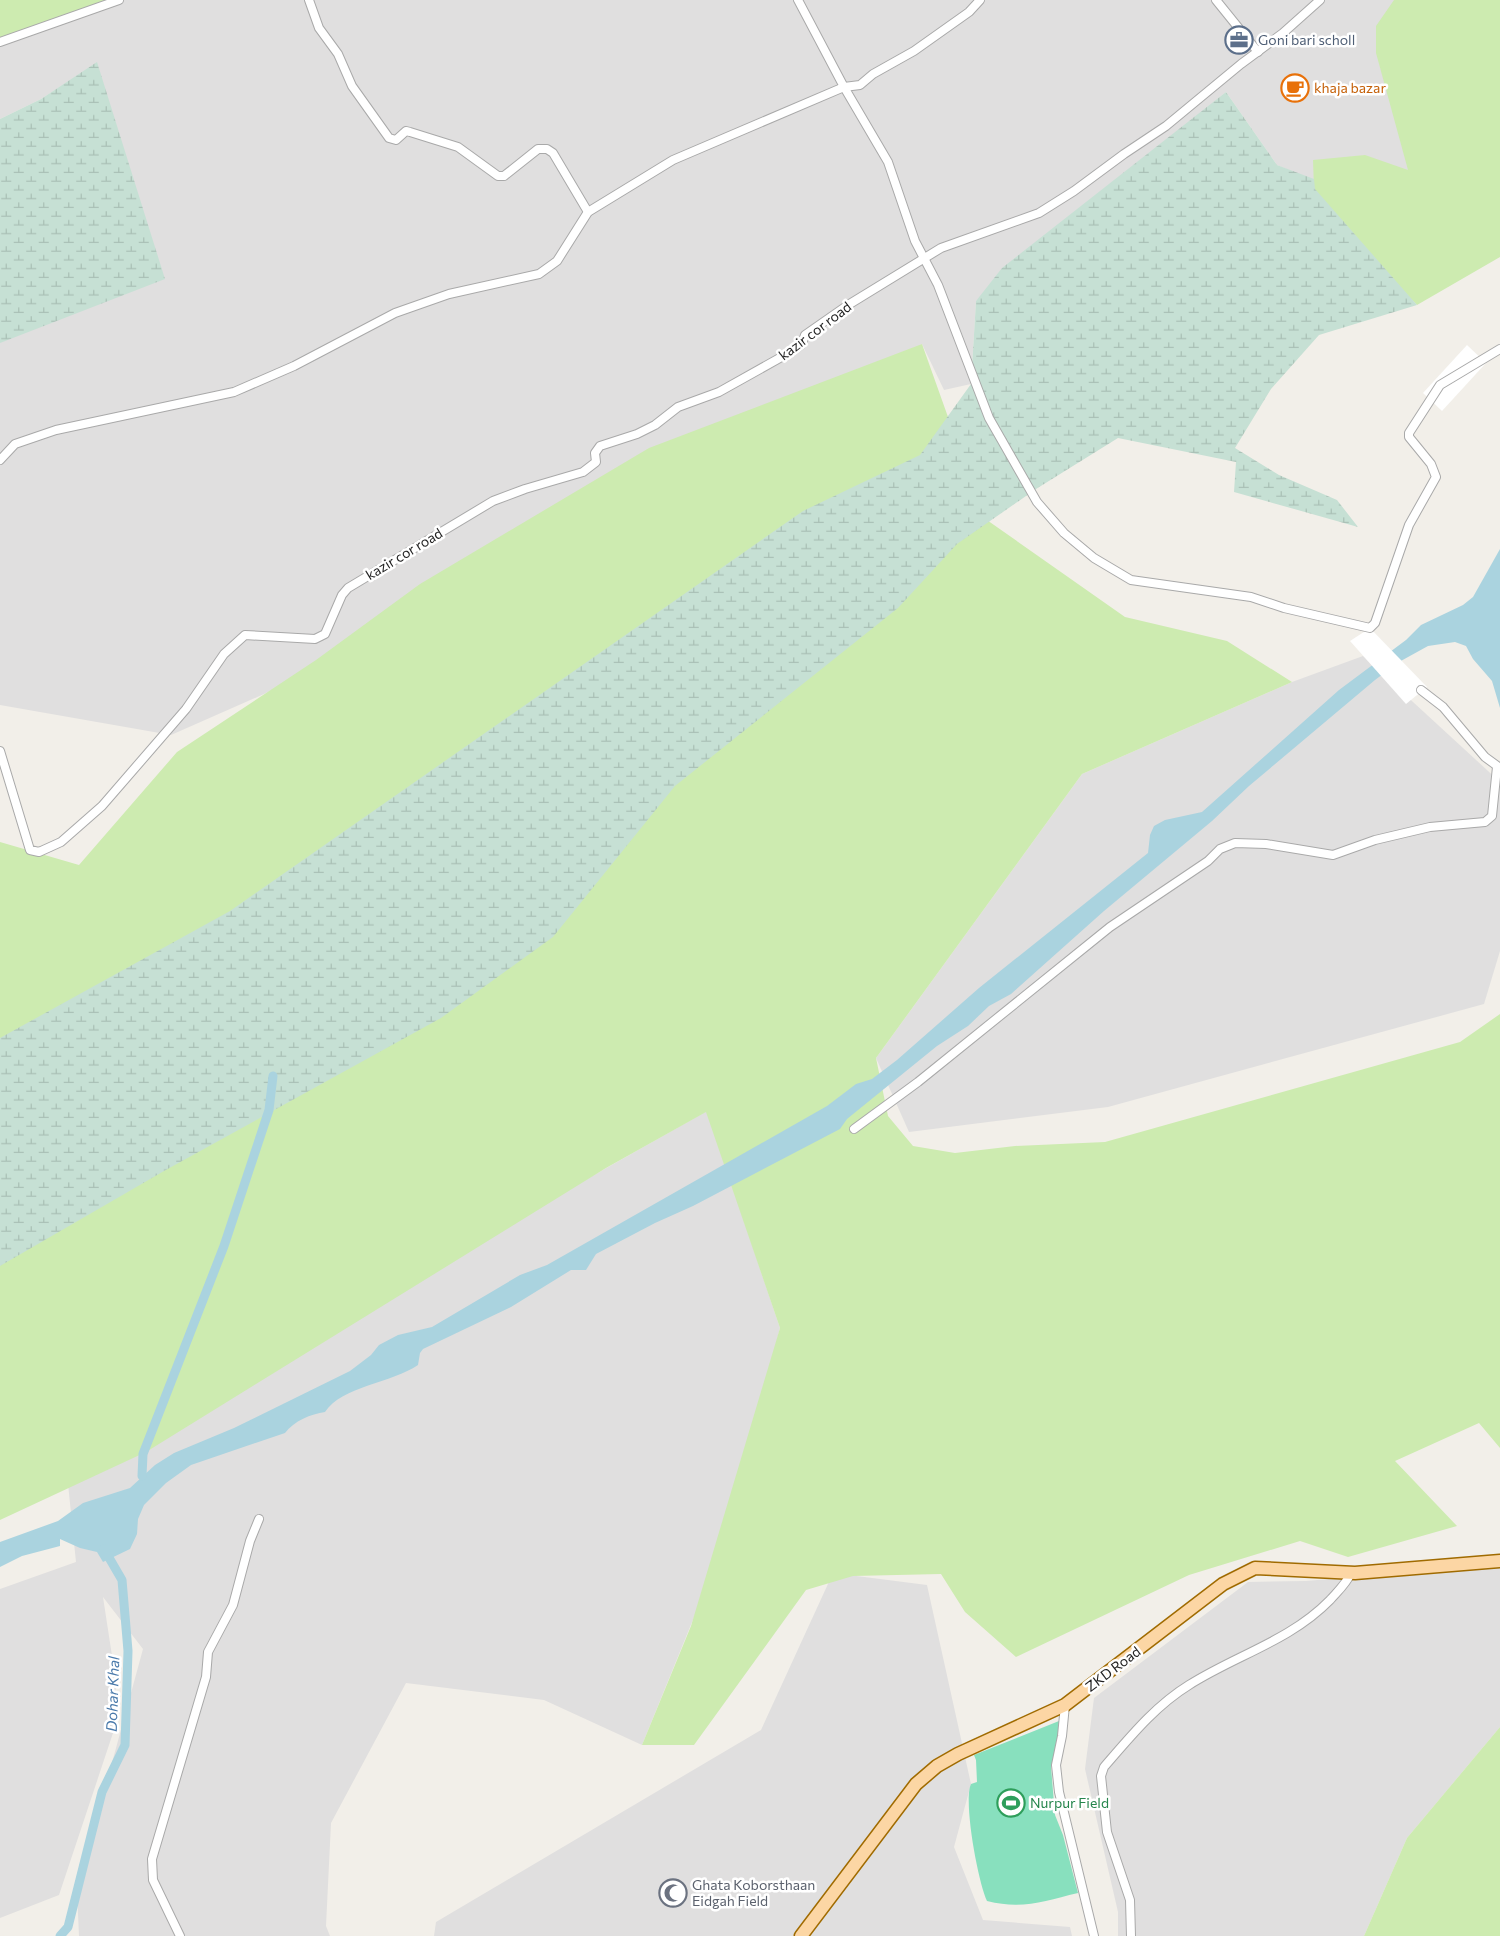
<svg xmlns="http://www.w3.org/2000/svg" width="1500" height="1936" viewBox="0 0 1500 1936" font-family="Commissioner,sans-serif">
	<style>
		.residential { fill: #e0dfdf }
		.grass { fill: #cdebb0 }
		.wetland { fill: url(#wetland-marsh) }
		.pitch { fill: #88e0be }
		.water { fill: #aad3df }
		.pier { fill: #fff }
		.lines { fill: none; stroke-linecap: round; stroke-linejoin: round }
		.canal { stroke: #aad3df; stroke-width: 9 }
		.street-casing { stroke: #a9a9a9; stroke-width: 10 }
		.primary-casing { stroke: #a06b00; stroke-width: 15 }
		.street { stroke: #fff; stroke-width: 8 }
		.primary { stroke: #fcd6a4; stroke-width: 12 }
		.labels { text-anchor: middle; stroke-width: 5; stroke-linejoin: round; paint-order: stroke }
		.service-label { font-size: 14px; fill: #4e5e75; stroke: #fff; text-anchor: start }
		.food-label { font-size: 14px; fill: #c56008; stroke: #fff; text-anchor: start }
		.street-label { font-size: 14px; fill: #222; stroke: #fff }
		.leisure-label { font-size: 14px; fill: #27864d; stroke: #fff; text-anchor: start }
		.worship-label { font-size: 14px; fill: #5b616d; stroke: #fff; text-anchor: start }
		.water-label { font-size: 15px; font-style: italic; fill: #4a7aab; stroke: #fff }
	</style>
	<defs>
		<pattern id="wetland-marsh" width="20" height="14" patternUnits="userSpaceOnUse" patternTransform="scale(1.25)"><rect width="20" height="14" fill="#c6e0d4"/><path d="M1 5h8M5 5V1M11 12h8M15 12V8" fill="none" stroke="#aac0b6"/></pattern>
	</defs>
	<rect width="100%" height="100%" fill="#f2efe9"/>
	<g class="residential">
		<polygon points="111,0 1411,0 1418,176 1344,194 1277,165 1226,92 976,301 971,384 944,390 922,344 264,694 171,735 0,705 0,342 97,63 41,99 0,119 0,39"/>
		<polygon points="1363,656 1500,782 1500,951 1484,1004 1108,1107 909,1132 876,1058 1082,774 1292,682"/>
		<polygon points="707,1111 780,1328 723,1546 642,1745 544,1700 406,1683 331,1823 326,1926 330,1936 79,1936 77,1891 143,1649 103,1597 116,1682 114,1730 59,1895 0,1918 0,1589 76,1562 67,1474"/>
		<polygon points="1500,1564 1500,1727 1407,1838 1364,1936 1118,1936 1118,1912 1085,1769 1094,1698 1248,1582 1306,1581"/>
		<polygon points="833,1573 927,1585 971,1784 954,1847 983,1920 1070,1927 1072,1936 434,1936 436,1922 761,1730"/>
	</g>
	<g class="grass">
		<polygon points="0,0 111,0 0,39"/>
		<polygon points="1394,0 1500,0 1500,257 1417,305 1361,247 1314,189 1313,160 1365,155 1408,170 1376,53 1376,26"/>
		<polygon points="922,344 984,518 1125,617 1227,641 1292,682 1082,774 876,1058 888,1116 913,1146 955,1153 1015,1146 1105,1142 1460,1042 1500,1014 1500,1448 1479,1423 1395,1461 1457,1526 1348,1557 1300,1541 1189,1575 1016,1657 965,1612 941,1574 853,1576 806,1590 694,1745 642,1745 691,1626 780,1328 706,1112 606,1168 146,1452 0,1520 0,842 79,865 177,752 316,660 420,584 649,448"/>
		<polygon points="1500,1727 1500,1936 1364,1936 1407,1838"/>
	</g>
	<g class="wetland">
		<polygon points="97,62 165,279 0,343 0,119 41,99"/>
		<polygon points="1226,92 1277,165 1314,179 1315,189 1417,305 1319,335 1271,389 1235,448 1279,475 1337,500 1358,527 1234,492 1236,462 1118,438 1036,489 957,544 898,608 675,786 553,937 441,1018 164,1171 0,1266 0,1038 230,911 803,511 920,455 971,384 976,301 1002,268"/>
	</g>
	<path class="pitch" d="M1064,1719L1051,1767L1055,1815L1063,1835L1078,1893C1044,1901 1022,1910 987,1901C978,1882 963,1801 971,1784L977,1782L976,1760L974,1755Z"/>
	<path class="water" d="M1500,549V708L1492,681L1473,659L1466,646L1455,642L1428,646L1399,662L1375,680L1249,786L1212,821L1104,911L1011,994L989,1006L968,1026L937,1046L847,1119L840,1129L693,1206L655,1223L596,1254L586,1270H571L511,1307L423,1349L420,1353L418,1365C392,1383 342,1386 325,1412C311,1414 294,1421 285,1433L191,1465L166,1483L144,1505L138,1519L137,1534L130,1549L103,1562L97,1552L80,1548L60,1539V1546L22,1556L0,1567V1542L58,1521L83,1503L130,1488L155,1465L174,1453L234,1428L350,1371L371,1355L379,1345L398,1335L432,1327L520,1275L547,1265L827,1106L856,1084L872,1079L897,1060L979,988L1148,853L1150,835L1154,826L1165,820L1202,812L1339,690L1406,640L1421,625L1463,605L1473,597Z"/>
	<g class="pier">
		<polygon points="1467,345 1486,363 1442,411 1423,393"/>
		<polygon points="1370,628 1427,687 1406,704 1350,641"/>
	</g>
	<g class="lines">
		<g class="canal">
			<polyline points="142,1476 143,1454 224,1246 269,1110 273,1076"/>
			<polyline points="60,1936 68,1927 102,1792 125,1745 128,1651 122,1580 104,1549"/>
		</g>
		<g class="street-casing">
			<g id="street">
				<polyline points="309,0 319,28 338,54 352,86 389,138 396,140 406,131 410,132 458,147 498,176 504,176 538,149 547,149 553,153 588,212"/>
				<polyline points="980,0 969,12 914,51 873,74 860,85 844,87 888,162 915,241 938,285 989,418 1037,502 1064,533 1094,558 1131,580 1251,597 1284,608 1370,628 1375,623 1409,525 1436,477 1431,464 1409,437 1409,433 1440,385 1500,349"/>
				<polyline points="1216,0 1258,52"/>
				<polyline points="0,42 119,0"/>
				<polyline points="0,460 15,444 56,430 234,392 294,366 395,313 449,294 539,274 557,261 588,212 673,160 844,87 798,0"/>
				<polyline points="1421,690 1443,707 1485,757 1500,768"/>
				<polyline points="0,751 30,850 39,852 61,842 102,806 186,709 224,654 245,635 315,639 325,634 342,595 348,588 493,501 525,489 583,472 596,462 595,453 600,446 637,434 655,425 678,407 719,392 794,350 802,344 805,335 848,305 941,248 1039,213 1074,191 1124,154 1166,126 1241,64 1283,33 1320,0"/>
				<polyline points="854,1129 918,1082 1110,927 1208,861 1220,849 1235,843 1266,844 1333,855 1375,840 1430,827 1485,822 1492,816 1497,767"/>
				<polyline points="1065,1705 1062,1736 1056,1765 1059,1792 1094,1936"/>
				<polyline points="180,1936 153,1880 152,1859 206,1677 208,1652 233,1605 250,1541 259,1519"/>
				<path d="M1131,1936L1130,1900L1107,1832L1101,1776L1104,1767C1130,1737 1155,1706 1189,1685C1236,1655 1290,1641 1330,1600C1338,1591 1346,1584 1351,1573"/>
			</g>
		</g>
		<g class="primary-casing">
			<polyline id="primary" points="801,1936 916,1784 937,1766 958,1754 1065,1705 1223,1584 1255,1568 1355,1573 1500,1561"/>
		</g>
		<use href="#street" class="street"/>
		<use href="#primary" class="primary"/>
	</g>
	<defs>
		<g id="office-ring" transform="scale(1.4375)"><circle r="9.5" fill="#fff" stroke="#5c6f8a" stroke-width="1.5"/><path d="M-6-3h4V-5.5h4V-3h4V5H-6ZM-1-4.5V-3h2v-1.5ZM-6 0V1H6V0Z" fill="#5c6f8a"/></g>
		<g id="cafe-ring" transform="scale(1.4375)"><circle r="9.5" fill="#fff" stroke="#e8710a" stroke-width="1.5"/><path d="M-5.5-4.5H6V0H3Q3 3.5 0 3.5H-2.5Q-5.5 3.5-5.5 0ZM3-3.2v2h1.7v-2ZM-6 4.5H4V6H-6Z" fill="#e8710a"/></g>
		<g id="stadium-ring" transform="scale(1.4375)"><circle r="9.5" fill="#fff" stroke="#2e9e5b" stroke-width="1.5"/><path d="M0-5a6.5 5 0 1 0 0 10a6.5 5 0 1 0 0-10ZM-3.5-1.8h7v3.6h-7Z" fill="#2e9e5b"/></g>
		<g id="mosque-ring" transform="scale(1.4375)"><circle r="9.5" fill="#fff" stroke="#6b7280" stroke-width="1.5"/><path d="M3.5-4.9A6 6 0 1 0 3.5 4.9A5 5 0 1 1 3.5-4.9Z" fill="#6b7280"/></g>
	</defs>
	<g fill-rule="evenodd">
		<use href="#office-ring" x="1239" y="40"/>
		<use href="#cafe-ring" x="1295" y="88"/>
		<use href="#stadium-ring" x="1011" y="1803"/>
		<use href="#mosque-ring" x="673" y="1893"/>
	</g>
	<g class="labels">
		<g class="service-label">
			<text x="1258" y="45">Goni bari scholl</text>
		</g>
		<g class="food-label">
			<text x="1314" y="93">khaja bazar</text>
		</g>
		<g class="street-label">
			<text transform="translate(815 331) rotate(-37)" y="5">kazir cor road</text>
			<text transform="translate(404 554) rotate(-31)" y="5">kazir cor road</text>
			<text transform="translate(1113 1669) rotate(-37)" y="5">ZKD Road</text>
		</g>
		<g class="leisure-label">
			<text x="1030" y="1808">Nurpur Field</text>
		</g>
		<g class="worship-label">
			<text x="692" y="1890">Ghata Koborsthaan<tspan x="692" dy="16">Eidgah Field</tspan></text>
		</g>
		<g class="water-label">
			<text transform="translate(113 1694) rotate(-88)" y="5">Dohar Khal</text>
		</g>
	</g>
</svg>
